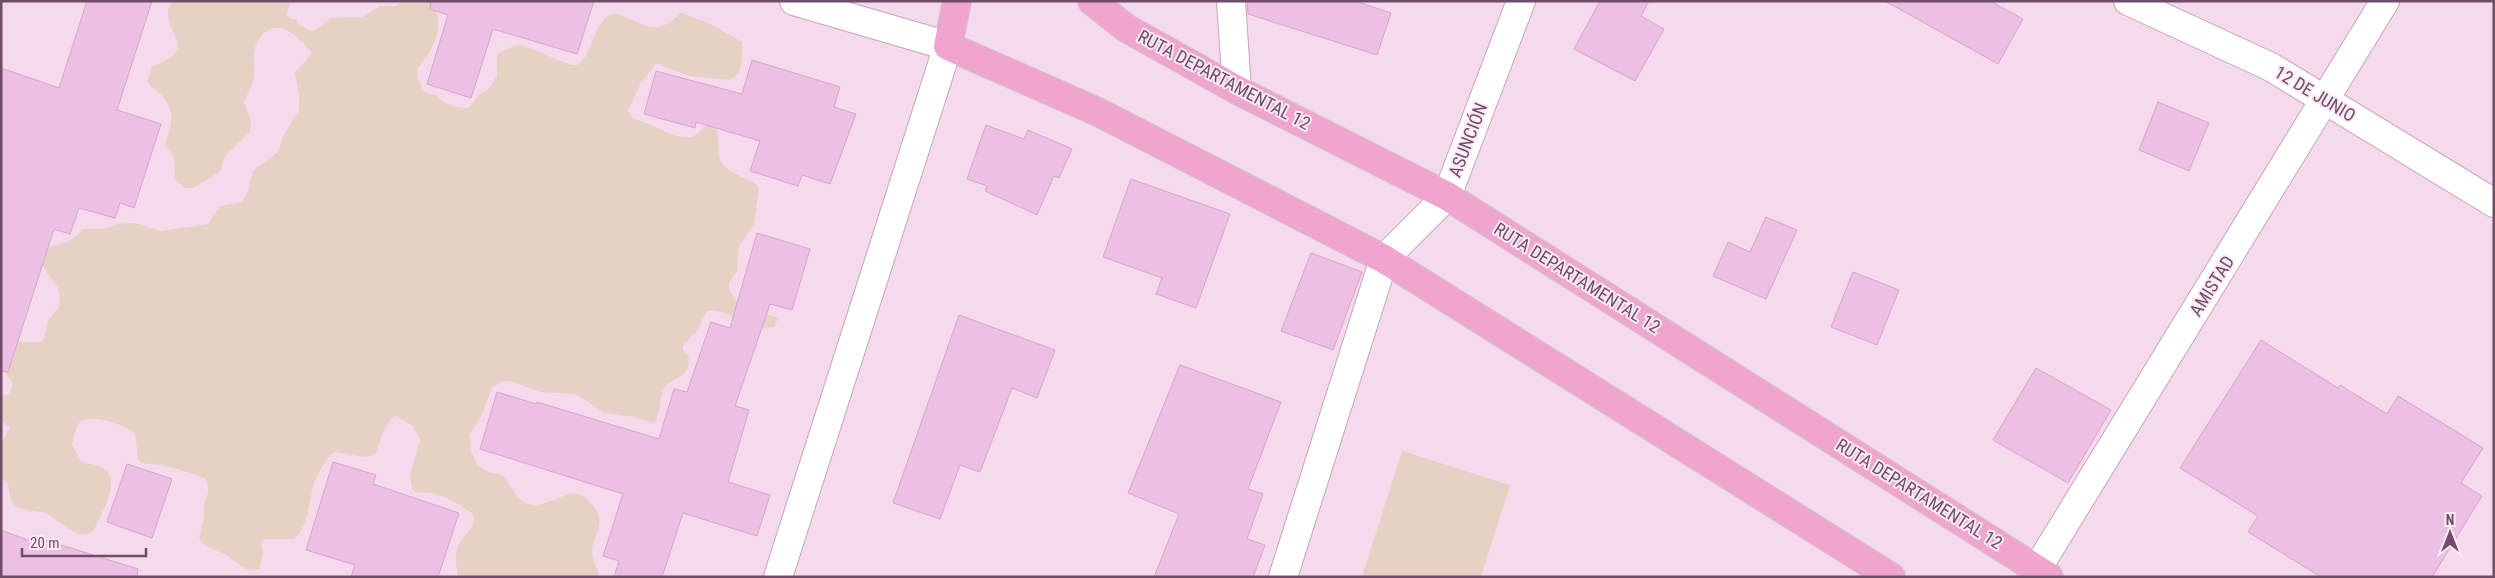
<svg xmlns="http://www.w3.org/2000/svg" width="2495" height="578" viewBox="0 0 2495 578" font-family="'Roboto Condensed',sans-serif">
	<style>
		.residential { fill: #f5daeb }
		.green { fill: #e5d2c5 }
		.building { fill: #ebc0e2; stroke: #dca2d0 }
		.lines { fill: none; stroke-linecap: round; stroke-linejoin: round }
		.minor-casing { stroke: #c4a7bc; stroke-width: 30 }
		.major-casing { stroke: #d1c6cf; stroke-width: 30 }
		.minor { stroke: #fff; stroke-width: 28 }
		.major { stroke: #f0a5ce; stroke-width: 28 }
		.labels { text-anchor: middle; stroke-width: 4; stroke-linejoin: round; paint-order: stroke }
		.street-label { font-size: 18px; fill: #6f4d69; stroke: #fdeaf5 }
	</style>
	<rect width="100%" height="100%" fill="#f9e5f0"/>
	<rect class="residential" x="1" y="1" width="2493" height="576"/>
	<g class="green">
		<path d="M176,1H290L287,15L291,19H296L299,25L313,32L330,18L363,17L380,6H397L402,1H434C433,9 438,13 438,20C440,40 429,54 417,69L418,79L425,93L436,95C444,105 456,108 469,108L479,95L488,90L497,76V54L516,45L527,47L571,65H577C595,54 592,19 615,13C644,23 654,39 681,13L708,23L742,42C742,55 744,74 730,80L689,76L656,63L641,83L628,110L633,119C650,121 678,143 694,136C698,134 703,128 706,125L716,128C721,139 715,152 722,163C731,176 753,178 759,188L754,224L739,246L737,271L729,283V290L737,303L778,318L774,327C745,333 725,304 706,312L697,331L683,345V350L688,355C693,377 673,377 665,387C658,398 662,412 654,424L635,417L605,413L576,394L541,392L511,381L501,382L492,387L481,417L469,435L471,451L478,465L487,472L503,475C509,484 515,497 524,502C546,516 573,476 591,504C594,507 598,512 599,517C602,529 592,539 592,551C592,559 598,569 600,577H458C457,568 454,558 457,549C461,536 477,530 473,514C454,501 441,491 417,493L412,489L410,475L420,440L413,426L396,416C382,424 382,442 374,455L365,457L334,452L330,456C324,464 317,473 314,483C309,502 309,525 294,539H264L261,543L263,553L260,569C247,574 239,563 229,557C219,550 205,549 199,537C202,527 204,519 204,509C204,495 213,495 205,478L167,466L141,463L138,459L135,433C126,425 90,413 80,422C75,427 74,438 72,444L81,462C88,464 102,465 107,471C119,487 100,515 94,530C78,545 59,518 45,513C35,510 23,512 15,505C9,501 9,489 8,483L2,480L1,444L10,427L1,421V397L9,394L13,384L4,371L14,346L18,342H39L44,339L49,319L59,307L60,298L58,288L40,262C46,241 56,248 71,240C75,238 80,233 83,229H104L119,224L135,223L161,231L208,224L220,206L240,203L247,195L253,171L279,151L283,136L299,110V94L295,73L312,53C297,33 271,12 256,45C252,54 255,67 254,76C253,85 247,94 244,102L251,121L250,132L225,156L220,171L212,177L193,188H186L178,183L175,178L174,158L165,145C171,126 177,111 161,95C156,90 152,88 147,81L152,67C204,44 161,38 169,6Z"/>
		<polygon points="1402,451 1510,485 1481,577 1362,577"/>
	</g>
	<g class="building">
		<polygon points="87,1 152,1 117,110 161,124 134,208 120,203 115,218 79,208 70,234 54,229 8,372 1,371 1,68 59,88"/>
		<polygon points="431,1 594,1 577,54 493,29 471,98 427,84 448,15 430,9"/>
		<polygon points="1247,1 1355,1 1391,13 1377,55 1248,14"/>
		<polygon points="1600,1 1649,1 1641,16 1664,29 1635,81 1574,49"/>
		<polygon points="1885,1 1990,1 2023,19 1998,64"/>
		<polygon points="752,60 840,87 834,107 856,114 830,184 802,175 798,186 750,171 760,141 696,122 695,128 644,114 656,71 742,94"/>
		<polygon points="2158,102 2209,123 2189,171 2139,150"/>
		<polygon points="986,125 1024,139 1028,130 1072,149 1059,178 1054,176 1037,215 985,191 987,186 967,179"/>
		<polygon points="1131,179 1230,214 1196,308 1156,294 1162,278 1103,257"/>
		<polygon points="1766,217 1797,230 1766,299 1713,276 1728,242 1750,252"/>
		<polygon points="757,233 810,249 792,310 770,304 735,406 749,410 728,482 770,495 757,536 683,513 662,577 614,577 619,561 603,556 623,494 480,449 497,392 536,404 537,402 659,439 674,389 687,392 711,322 730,328"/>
		<polygon points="1311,253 1362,272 1333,350 1281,331"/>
		<polygon points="1853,272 1899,290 1877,345 1831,327"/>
		<polygon points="959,315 1055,350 1037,398 1012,388 980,472 960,465 940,519 893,503"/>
		<polygon points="2261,340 2338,388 2340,385 2387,414 2398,396 2483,448 2461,483 2482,496 2432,577 2321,577 2248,532 2258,516 2180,468"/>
		<polygon points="1180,365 1281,402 1248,489 1263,494 1247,539 1265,545 1253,577 1154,577 1179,514 1128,493"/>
		<polygon points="2036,368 2111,410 2068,483 1993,440"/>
		<polygon points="333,462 376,475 373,484 459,513 438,577 351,577 355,565 306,550"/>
		<polygon points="127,464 172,479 152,538 107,522"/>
		<polygon points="1,530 41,545 42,539 138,569 137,577 1,577"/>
	</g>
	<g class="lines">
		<g class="minor-casing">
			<g id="minor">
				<polyline points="1231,1 1237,90"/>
				<polyline points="2128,1 2271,67 2494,203"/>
				<polyline points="2037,569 2385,1"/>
				<polyline points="778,577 948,46 794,1"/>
				<polyline points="1283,577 1384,259 1447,196 1521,1"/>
			</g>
		</g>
		<g class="major-casing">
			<g id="major">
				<polyline points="957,1 948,46 1098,112 1384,259 1891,577"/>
				<polyline points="1092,1 1126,28 1237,90 1447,196 2049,577"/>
			</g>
		</g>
		<use href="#minor" class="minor"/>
		<use href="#major" class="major"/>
	</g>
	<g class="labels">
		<g class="street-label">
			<text transform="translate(1224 80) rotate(28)" y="6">RUTA DEPARTAMENTAL 12</text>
			<text transform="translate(2315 94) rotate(31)" y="6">12 DE JUNIO</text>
			<text transform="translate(1468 140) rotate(-69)" y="6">ASUNCIÓN</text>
			<text transform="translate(1577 278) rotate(32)" y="6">RUTA DEPARTAMENTAL 12</text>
			<text transform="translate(2212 286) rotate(-58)" y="6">AMISTAD</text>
			<text transform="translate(1919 494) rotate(32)" y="6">RUTA DEPARTAMENTAL 12</text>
		</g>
	</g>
	<rect width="2495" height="578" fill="none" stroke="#6f4d69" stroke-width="5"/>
	<g transform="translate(2450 533)" stroke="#fdeaf5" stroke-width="4" paint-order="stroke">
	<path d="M0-4L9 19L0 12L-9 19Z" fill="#6f4d69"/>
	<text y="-8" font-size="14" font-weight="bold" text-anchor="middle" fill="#6f4d69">N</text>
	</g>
	<path d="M22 548v8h124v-8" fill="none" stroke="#6f4d69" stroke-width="2.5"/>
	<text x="30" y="548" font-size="15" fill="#6f4d69" stroke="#fdeaf5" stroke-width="4" paint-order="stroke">20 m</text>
</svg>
